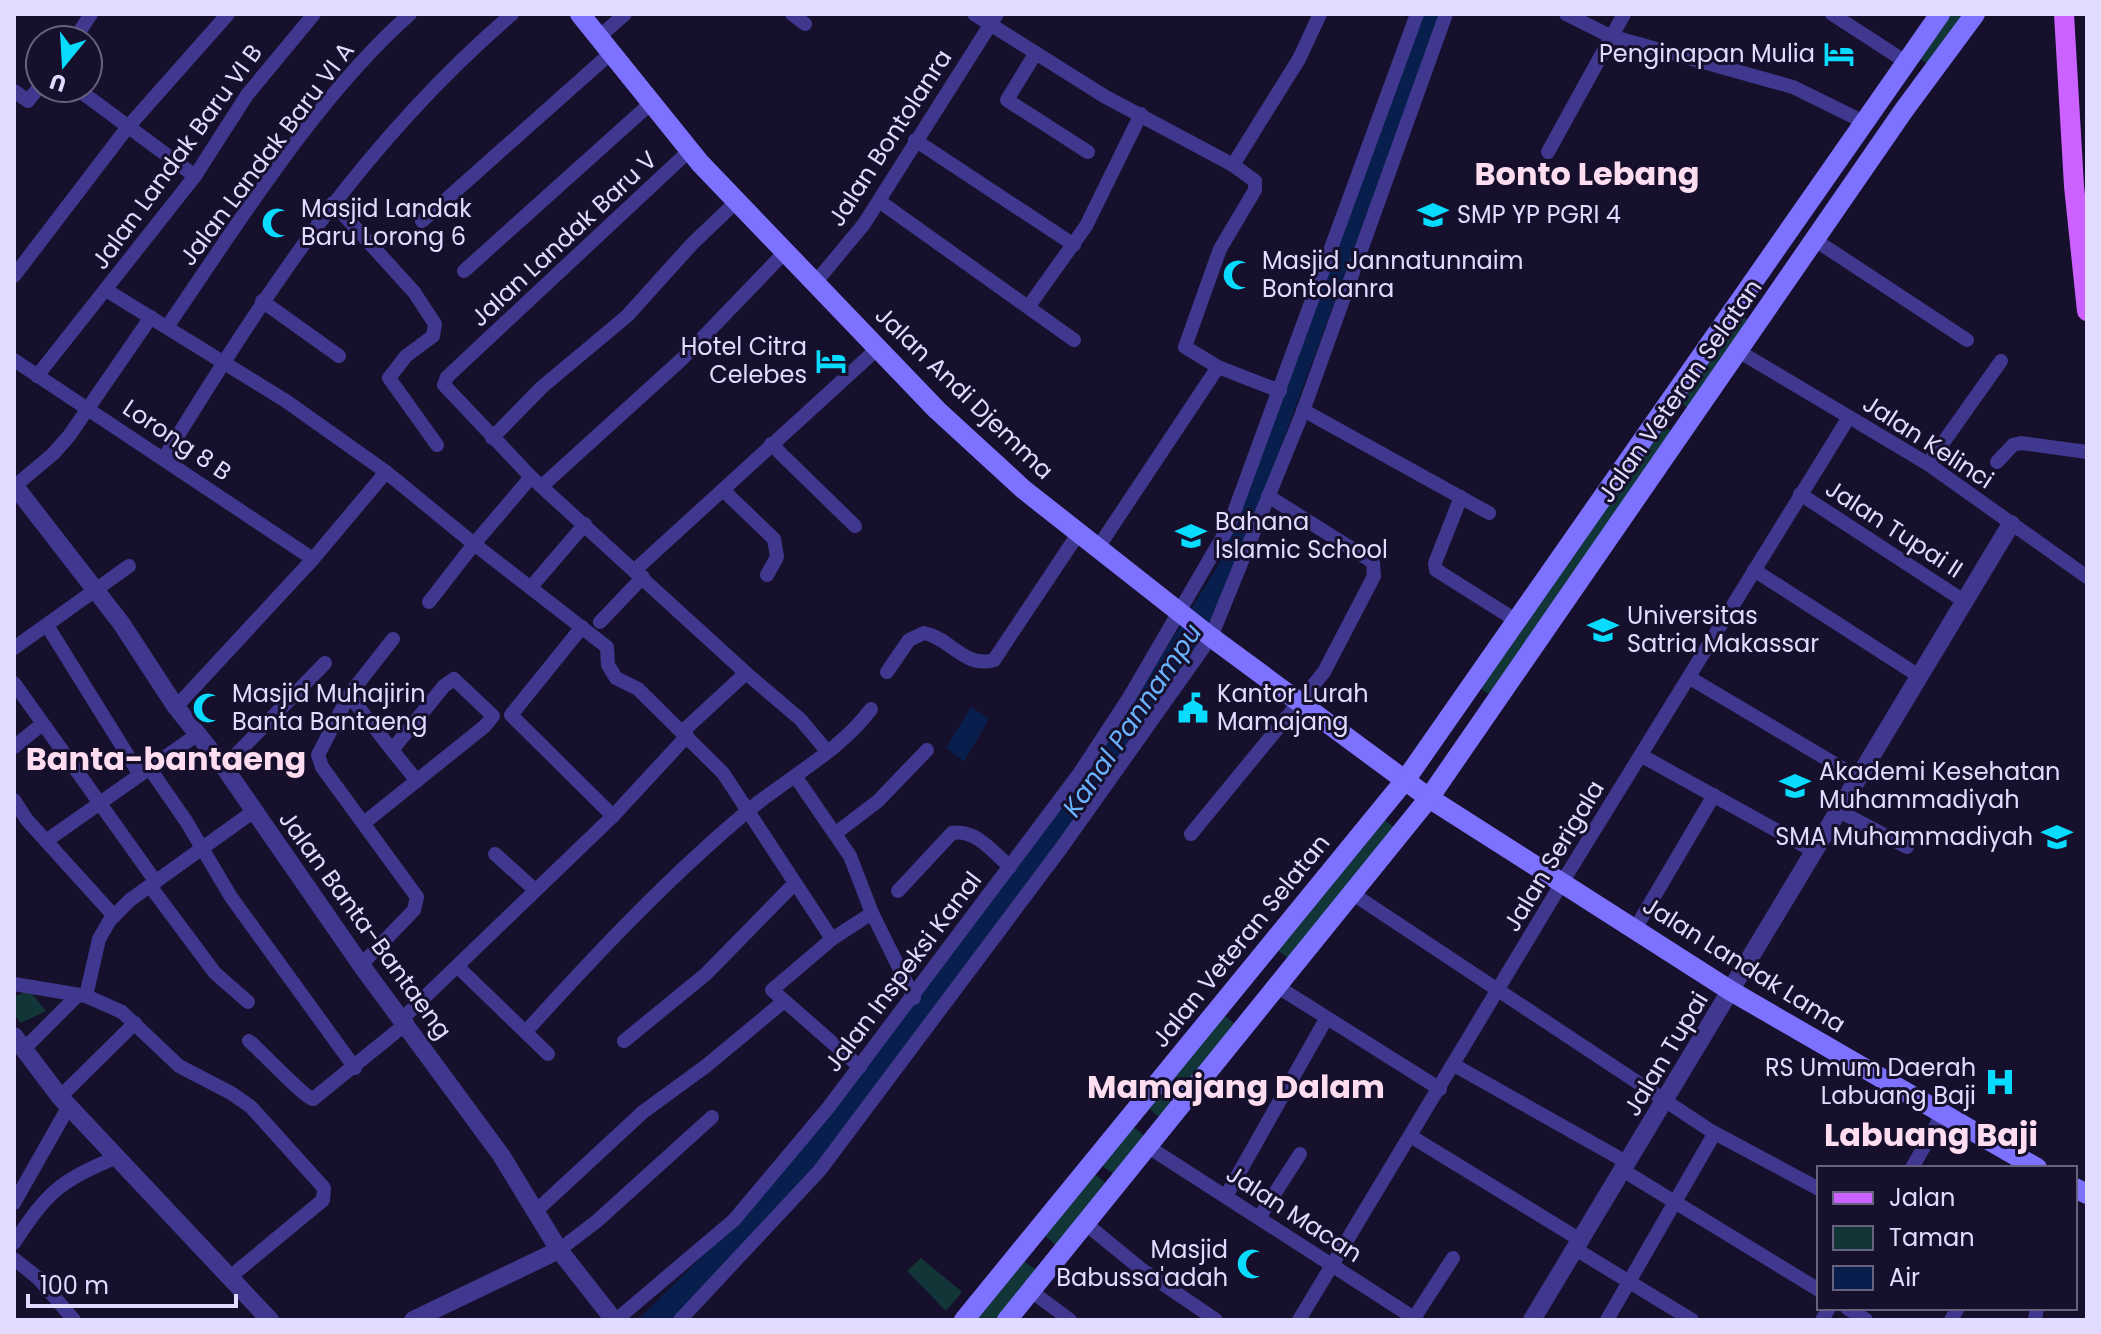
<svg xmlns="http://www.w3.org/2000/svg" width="2101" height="1334" viewBox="0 0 2101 1334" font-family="Poppins,sans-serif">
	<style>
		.green { fill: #123637 }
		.water { fill: #081e4d }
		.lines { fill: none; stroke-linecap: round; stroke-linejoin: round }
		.minor { stroke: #3f388e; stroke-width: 14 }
		.tertiary { stroke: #3f388e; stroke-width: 18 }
		.secondary { stroke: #7c72ff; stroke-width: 20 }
		.primary { stroke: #cb62ff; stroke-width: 20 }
		.labels { text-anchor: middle; stroke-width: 6; stroke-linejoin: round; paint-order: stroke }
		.poi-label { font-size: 24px; fill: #e1dbff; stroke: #16102c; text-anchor: start }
		.street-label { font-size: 24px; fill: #e1dbff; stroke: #16102c }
		.water-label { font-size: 26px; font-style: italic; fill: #69b3ff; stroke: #16102c }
		.district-label { font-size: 32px; font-weight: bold; fill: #ffddf1; stroke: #16102c }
	</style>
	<rect width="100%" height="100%" fill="#16102c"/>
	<g class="green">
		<polygon points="1940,14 1975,14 1934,69 1913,53"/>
		<polygon points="1732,308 1757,327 1697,414 1672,397"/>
		<polygon points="1656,420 1680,437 1498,700 1473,684"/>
		<polygon points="1377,815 1402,833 1296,964 1272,946"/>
		<polygon points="29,990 46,1011 21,1023 14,1014 14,997"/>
		<polygon points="1219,1011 1242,1030 1166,1123 1143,1103"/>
		<polygon points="1127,1122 1151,1141 1121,1179 1095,1161"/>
		<polygon points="1088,1169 1113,1189 1063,1252 1038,1229"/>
		<polygon points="1016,1256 1044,1275 1007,1320 964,1320"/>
		<polygon points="921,1258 962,1292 946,1311 907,1271"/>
	</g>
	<g class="water">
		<polygon points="1423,14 1441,14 1247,538 1203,641 1080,814 821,1159 671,1320 638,1320 735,1224 1087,776 1219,564"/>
		<polygon points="971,707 989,719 964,761 946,748"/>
	</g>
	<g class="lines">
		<g class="minor">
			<polyline points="792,14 805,24"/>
			<polyline points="974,14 1104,96 1233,165 1255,181 1255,190 1220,249 1185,347 1218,367 1280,391"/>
			<polyline points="1566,14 1610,36 1793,87 1864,122"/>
			<polyline points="1832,14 1906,62"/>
			<polyline points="600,36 625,14"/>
			<polyline points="74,40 91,14"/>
			<polyline points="1032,59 1007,100 1088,152"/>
			<polyline points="76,88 195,176"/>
			<polyline points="14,91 28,101 40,86"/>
			<polyline points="915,140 1074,245"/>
			<polyline points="1548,152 1624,14"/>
			<polyline points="1233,165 1299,59 1320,14"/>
			<polyline points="879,201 1074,340"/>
			<polyline points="333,203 414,292 435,324 433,336 406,356 389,378 437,445"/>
			<polyline points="422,221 612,52"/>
			<polyline points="1815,240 1967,340"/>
			<polyline points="464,271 650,104"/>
			<polyline points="14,276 127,128 228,14"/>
			<polyline points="815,283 864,224 997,14"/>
			<polyline points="106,290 286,401 386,472 474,544 531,477"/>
			<polyline points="262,301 339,356"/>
			<polyline points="1029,306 1086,226 1141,114"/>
			<path d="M167,327C237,225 317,96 410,14"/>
			<polyline points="1740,352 1928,464 2087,577"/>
			<polyline points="14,360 313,559"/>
			<polyline points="37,376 195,176 247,95 314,14"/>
			<polyline points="1303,410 1489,513"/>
			<polyline points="492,438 542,387 627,316 692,244 737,201"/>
			<polyline points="771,444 855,526"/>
			<path d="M164,458C268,290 360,145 512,14"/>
			<polyline points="1997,462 2013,445 2021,443 2087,452"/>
			<polyline points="1928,464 2001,361"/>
			<polyline points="15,486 53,454 69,436 151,317"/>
			<polyline points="542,486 682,359 785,252"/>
			<polyline points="723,490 774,539 777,557 767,575"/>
			<polyline points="1800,494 1964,601"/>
			<polyline points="1461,497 1435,563 1436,570 1517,621"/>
			<polyline points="1099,546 1218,367"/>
			<polyline points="635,570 877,349"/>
			<polyline points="1754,570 1919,676"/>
			<polyline points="531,587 585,524"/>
			<polyline points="429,602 474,544 607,647 608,665 616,678 638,689 723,773 832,939 872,913 914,998"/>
			<polyline points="600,622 643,577"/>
			<polyline points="48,627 140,775"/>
			<polyline points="582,627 511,715 613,816"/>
			<polyline points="14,648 129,566"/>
			<path d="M887,672L909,640L924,633C950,638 965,669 994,660L1080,531"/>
			<polyline points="746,673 800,719 827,751"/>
			<polyline points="1690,678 1857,777"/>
			<polyline points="14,683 156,882"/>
			<polyline points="349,695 392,750 444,686 454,679 493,716 485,726 364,823"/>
			<polyline points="176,707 313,559 386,472"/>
			<polyline points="682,732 746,673 531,477 444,385 447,377 690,150"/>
			<polyline points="14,747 41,725"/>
			<polyline points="392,750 417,781"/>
			<polyline points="1642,756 1812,850"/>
			<polyline points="224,767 325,663"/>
			<polyline points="150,769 186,821 231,897 355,1068"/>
			<polyline points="795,776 850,856 872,913"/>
			<polyline points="14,800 27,820 114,916"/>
			<polyline points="1837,810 1907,847"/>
			<polyline points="836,833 878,801 927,750"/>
			<polyline points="1191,834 1324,672 1374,576 1373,562 1268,496"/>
			<polyline points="46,841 198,734"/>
			<polyline points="495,854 535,890"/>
			<polyline points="150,886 215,973 248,1002"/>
			<path d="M898,891L952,833C976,829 993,852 1010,867"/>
			<polyline points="1353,894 1711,1131 1713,1136 1607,1320"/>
			<polyline points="1635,929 1714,795"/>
			<polyline points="832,939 772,990 860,1067"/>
			<polyline points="361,965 414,910 417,897 322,767 318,755 349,695 393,639"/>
			<polyline points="457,966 548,1054"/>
			<polyline points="14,984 86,996 122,1012 179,1066 231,1093 251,1107 324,1188 323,1200 230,1277"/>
			<polyline points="1278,987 1440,1089"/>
			<polyline points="86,996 99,939 110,920 130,900 254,811"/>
			<polyline points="403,1018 613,816 687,736"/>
			<path d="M531,1026C599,951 671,875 749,810C789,777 840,751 871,709"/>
			<path d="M249,1041C262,1052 304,1097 313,1099L407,1023"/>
			<polyline points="624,1041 706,974 795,883"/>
			<polyline points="25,1048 78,995"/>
			<polyline points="1454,1065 1628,1163"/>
			<polyline points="60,1097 135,1023"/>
			<polyline points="1711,1131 1819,1189"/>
			<polyline points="1412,1137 1582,1241"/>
			<polyline points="1147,1146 1417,1320"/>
			<polyline points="1912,1168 1943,1113"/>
			<polyline points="1624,1171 1819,1290"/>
			<polyline points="1226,1196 1326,1019"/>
			<polyline points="14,1203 69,1106"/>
			<polyline points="536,1211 643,1112 706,1066 783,1002"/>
			<polyline points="1259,1218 1300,1154"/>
			<polyline points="1086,1224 1141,1269 1216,1320"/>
			<path d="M14,1243C48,1191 60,1181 117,1157"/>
			<polyline points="559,1250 597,1221 712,1117"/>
			<polyline points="1577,1250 1692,1320"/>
			<polyline points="14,1259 38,1278 74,1320"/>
			<polyline points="1031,1291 1070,1320"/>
			<polyline points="1847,1308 1866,1320"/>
			<polyline points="1414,1318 1453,1258"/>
			<polyline points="616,1320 734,1220 828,1108 1079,774 1130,696 1229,526 1417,14"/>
			<polyline points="680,1320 820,1170 1062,847 1211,637 1302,414 1446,14"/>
			<polyline points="1299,1320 1563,881 1849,417"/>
			<polyline points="1822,1320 1829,1308"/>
			<polyline points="1951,1320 1958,1308"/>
			<polyline points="2035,1320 2037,1308"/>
		</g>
		<g class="tertiary">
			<polyline points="14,485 121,623 176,707 224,767 361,965 501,1155 559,1250 614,1320"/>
			<polyline points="14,1036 60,1097 270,1320"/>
			<polyline points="413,1320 559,1250"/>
			<polyline points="1532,1320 2011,524"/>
		</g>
		<g class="secondary">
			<polyline points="580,14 700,163 937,410 1023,489 1211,637 1429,798 1731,991 2037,1168"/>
			<polyline points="2075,1188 2087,1194"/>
			<polyline points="964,1320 1406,779 1940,14"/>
			<polyline points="1007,1320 1429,798 1904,110 1975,14"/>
		</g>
		<polyline class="primary" points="2064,14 2074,186 2087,311"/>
	</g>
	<defs>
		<g id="hotel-bare" transform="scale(2.4)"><path d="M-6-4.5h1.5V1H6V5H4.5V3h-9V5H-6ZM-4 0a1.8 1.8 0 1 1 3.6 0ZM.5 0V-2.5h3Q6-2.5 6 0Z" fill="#07dbff" stroke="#16102c" stroke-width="2.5" paint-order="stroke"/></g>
		<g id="school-bare" transform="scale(2.4)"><path d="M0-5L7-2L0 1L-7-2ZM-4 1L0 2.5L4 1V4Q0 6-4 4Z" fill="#07dbff" stroke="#16102c" stroke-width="2.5" paint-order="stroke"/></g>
		<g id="mosque-bare" transform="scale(2.4)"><path d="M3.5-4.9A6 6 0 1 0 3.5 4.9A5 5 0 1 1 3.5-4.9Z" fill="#07dbff" stroke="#16102c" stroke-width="2.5" paint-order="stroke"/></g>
		<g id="university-bare" transform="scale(2.4)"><path d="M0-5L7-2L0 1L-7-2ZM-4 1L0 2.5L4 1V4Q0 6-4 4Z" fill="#07dbff" stroke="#16102c" stroke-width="2.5" paint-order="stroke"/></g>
		<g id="civic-bare" transform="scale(2.4)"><path d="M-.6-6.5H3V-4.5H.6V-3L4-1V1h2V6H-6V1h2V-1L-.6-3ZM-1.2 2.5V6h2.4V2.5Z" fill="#07dbff" stroke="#16102c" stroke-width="2.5" paint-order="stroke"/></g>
		<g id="hospital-bare" transform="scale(2.4)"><path d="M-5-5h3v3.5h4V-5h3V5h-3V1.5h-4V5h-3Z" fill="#07dbff" stroke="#16102c" stroke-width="2.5" paint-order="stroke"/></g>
	</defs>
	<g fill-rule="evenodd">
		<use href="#hotel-bare" x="1839" y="54"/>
		<use href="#school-bare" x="1433" y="215"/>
		<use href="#mosque-bare" x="277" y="223"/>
		<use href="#mosque-bare" x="1238" y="275"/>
		<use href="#hotel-bare" x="831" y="361"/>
		<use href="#school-bare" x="1191" y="536"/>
		<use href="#university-bare" x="1603" y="630"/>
		<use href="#mosque-bare" x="208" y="708"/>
		<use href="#civic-bare" x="1193" y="708"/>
		<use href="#university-bare" x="1795" y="786"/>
		<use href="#school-bare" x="2057" y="837"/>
		<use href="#hospital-bare" x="2000" y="1082"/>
		<use href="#mosque-bare" x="1252" y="1264"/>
	</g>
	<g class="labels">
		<g class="poi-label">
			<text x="1815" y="62" text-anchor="end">Penginapan Mulia</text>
			<text x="301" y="217">Masjid Landak<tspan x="301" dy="28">Baru Lorong 6</tspan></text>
			<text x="1457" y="223">SMP YP PGRI 4</text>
			<text x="1262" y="269">Masjid Jannatunnaim<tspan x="1262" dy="28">Bontolanra</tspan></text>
			<text x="807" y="355" text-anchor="end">Hotel Citra<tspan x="807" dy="28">Celebes</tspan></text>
			<text x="1215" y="530">Bahana<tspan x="1215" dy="28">Islamic School</tspan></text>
			<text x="1627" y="624">Universitas<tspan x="1627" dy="28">Satria Makassar</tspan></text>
			<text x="232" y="702">Masjid Muhajirin<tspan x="232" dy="28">Banta Bantaeng</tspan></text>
			<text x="1217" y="702">Kantor Lurah<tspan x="1217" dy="28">Mamajang</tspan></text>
			<text x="1819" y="780">Akademi Kesehatan<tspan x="1819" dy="28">Muhammadiyah</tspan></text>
			<text x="2033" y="845" text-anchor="end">SMA Muhammadiyah</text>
			<text x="1976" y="1076" text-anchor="end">RS Umum Daerah<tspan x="1976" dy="28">Labuang Baji</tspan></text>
			<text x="1228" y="1258" text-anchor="end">Masjid<tspan x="1228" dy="28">Babussa'adah</tspan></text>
		</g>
		<g class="street-label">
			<text transform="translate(890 138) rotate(-57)" y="8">Jalan Bontolanra</text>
			<text transform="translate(267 154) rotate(-53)" y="8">Jalan Landak Baru VI A</text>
			<text transform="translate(177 157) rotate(-54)" y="8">Jalan Landak Baru VI B</text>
			<text transform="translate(564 239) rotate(-43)" y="8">Jalan Landak Baru V</text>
			<text transform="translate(1680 391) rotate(-55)" y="8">Jalan Veteran Selatan</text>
			<text transform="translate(964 393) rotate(44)" y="8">Jalan Andi Djemma</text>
			<text transform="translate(177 440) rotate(34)" y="8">Lorong 8 B</text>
			<text transform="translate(1928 442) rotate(33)" y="8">Jalan Kelinci</text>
			<text transform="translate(1894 529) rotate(33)" y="8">Jalan Tupai II</text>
			<text transform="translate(1554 856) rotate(-59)" y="8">Jalan Serigala</text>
			<text transform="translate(365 925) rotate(54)" y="8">Jalan Banta-Bantaeng</text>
			<text transform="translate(1241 941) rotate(-51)" y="8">Jalan Veteran Selatan</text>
			<text transform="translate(1744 965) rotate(32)" y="8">Jalan Landak Lama</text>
			<text transform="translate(903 972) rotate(-53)" y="8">Jalan Inspeksi Kanal</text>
			<text transform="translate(1666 1054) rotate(-59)" y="8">Jalan Tupai</text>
			<text transform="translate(1294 1214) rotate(33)" y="8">Jalan Macan</text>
		</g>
		<g class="water-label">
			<text transform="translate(1132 720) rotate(-56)" y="9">Kanal Pannampu</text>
		</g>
		<g class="district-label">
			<text x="1587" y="185">Bonto Lebang</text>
			<text x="166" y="770">Banta-bantaeng</text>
			<text x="1236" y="1098">Mamajang Dalam</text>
			<text x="1931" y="1146">Labuang Baji</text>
		</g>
	</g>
	<rect width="2101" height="1334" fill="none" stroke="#e1dbff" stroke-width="32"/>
	<rect x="1817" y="1166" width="260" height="144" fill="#16102c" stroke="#676180" stroke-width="2"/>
	<rect x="1833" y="1192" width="40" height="12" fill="#cb62ff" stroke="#676180" stroke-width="2"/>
	<text x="1889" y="1206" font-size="24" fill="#e1dbff">Jalan</text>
	<rect x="1833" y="1226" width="40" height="24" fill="#123637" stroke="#676180" stroke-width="2"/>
	<text x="1889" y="1246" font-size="24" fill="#e1dbff">Taman</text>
	<rect x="1833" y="1266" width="40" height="24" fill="#081e4d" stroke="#676180" stroke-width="2"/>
	<text x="1889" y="1286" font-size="24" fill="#e1dbff">Air</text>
	<g transform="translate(64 64) rotate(198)"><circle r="38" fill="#16102c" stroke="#676180" stroke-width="2"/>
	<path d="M0-6L14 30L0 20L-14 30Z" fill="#07dbff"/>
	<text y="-12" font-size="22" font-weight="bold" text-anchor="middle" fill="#e1dbff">U</text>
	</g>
	<path d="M28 1294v12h208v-12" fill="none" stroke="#e1dbff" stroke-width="4"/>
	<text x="40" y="1294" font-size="24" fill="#e1dbff" stroke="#16102c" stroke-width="6" paint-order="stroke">100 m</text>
</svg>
